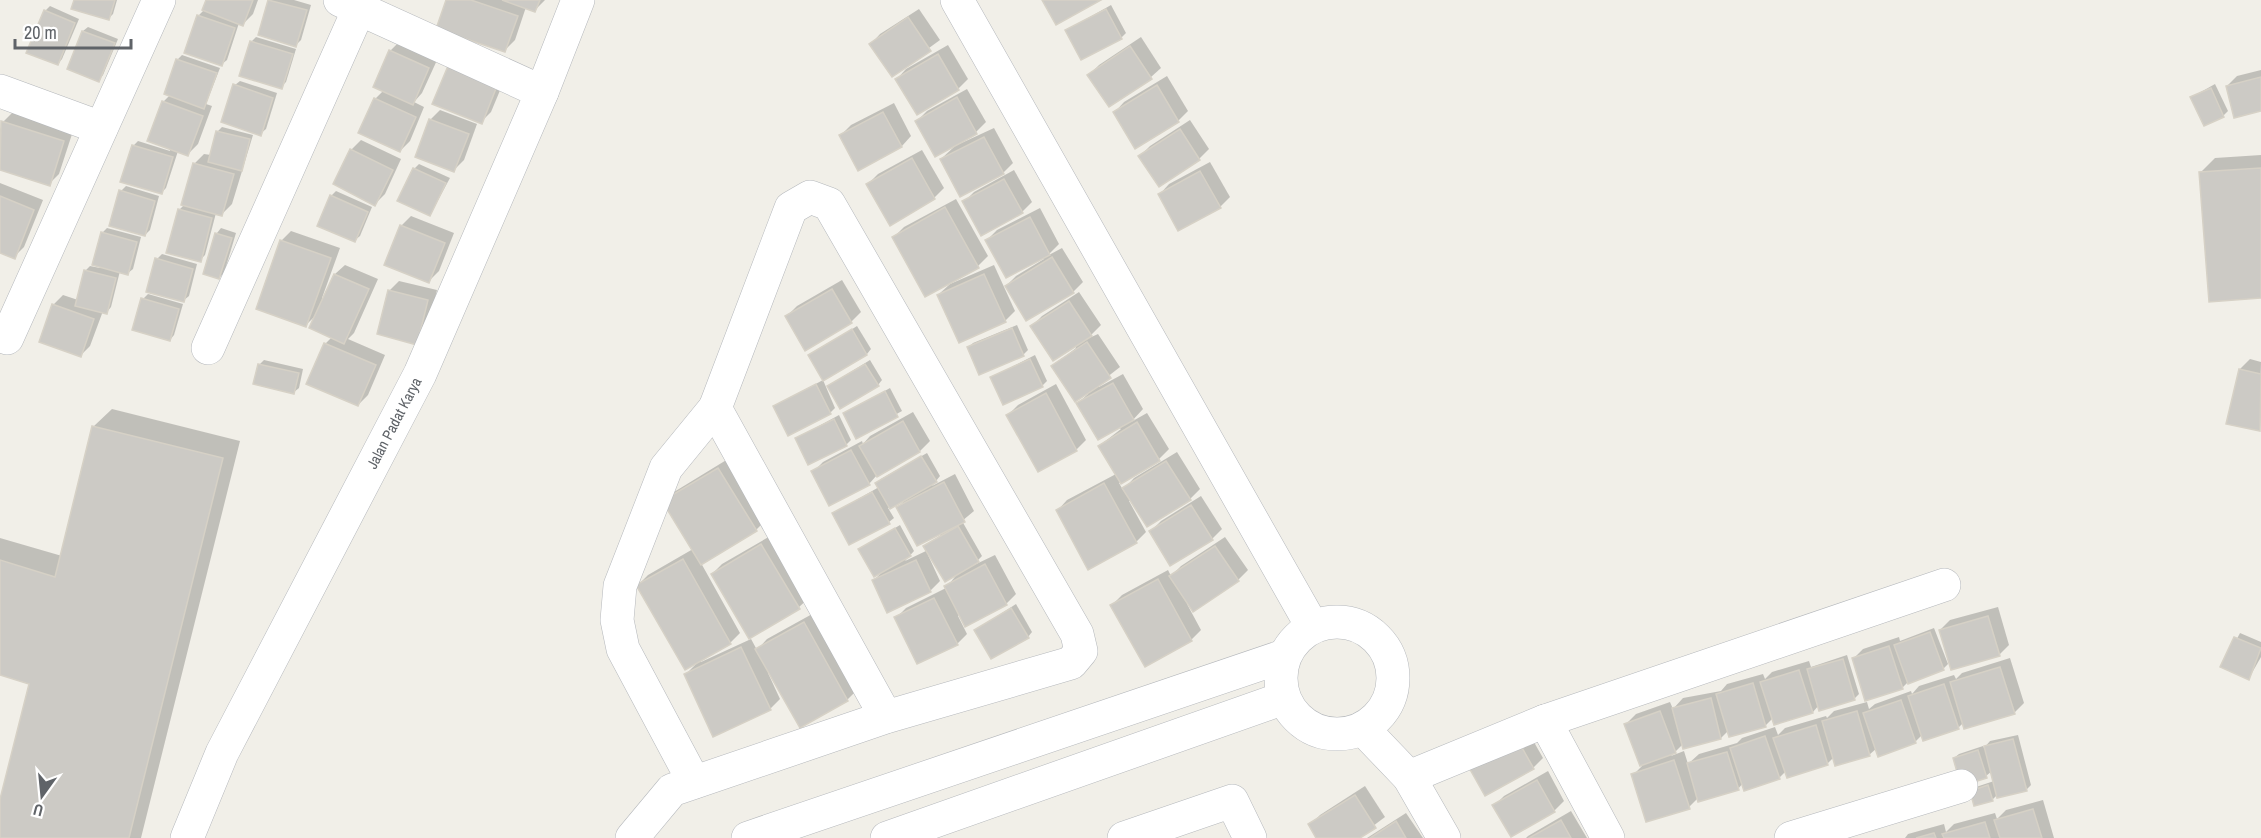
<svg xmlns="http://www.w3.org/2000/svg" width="2261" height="838" viewBox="0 0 2261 838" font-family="'Archivo Narrow',sans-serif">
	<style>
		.shadow { fill: #0003 }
		.building { fill: #cccac5; stroke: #d6d1c6; stroke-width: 1.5 }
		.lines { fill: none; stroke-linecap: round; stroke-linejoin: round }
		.minor-casing { stroke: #b5b8bc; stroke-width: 34 }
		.minor { stroke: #fff; stroke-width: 33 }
		.labels { text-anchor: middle; stroke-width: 4.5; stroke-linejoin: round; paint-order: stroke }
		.street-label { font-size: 15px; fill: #5f6368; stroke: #fff }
	</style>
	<rect width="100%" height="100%" fill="#f1efe8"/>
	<g class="shadow">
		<polygon points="75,0 117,0 113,14 108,19"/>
		<polygon points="207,0 258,0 253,14 243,24 239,23 227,60 222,64 198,16 205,9"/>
		<polygon points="270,0 294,0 311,5 301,40 296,45 260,34"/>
		<polygon points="447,0 545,0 535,10 526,7 515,40 505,50"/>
		<polygon points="1111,5 1126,33 1121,38 1067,30"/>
		<polygon points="50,6 79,19 62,59 58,64 45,11"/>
		<polygon points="919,9 940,40 892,75 871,44 880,34"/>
		<polygon points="88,27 118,39 103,75 99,80 83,31"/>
		<polygon points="256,37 296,49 286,82 281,87 251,42"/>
		<polygon points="1141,37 1161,68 1151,77 1089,75 1099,65"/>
		<polygon points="400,41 438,58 422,93 414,102 424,107 410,141 400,151 375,99 384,90 390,51"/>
		<polygon points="948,45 968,79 958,89 897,79 906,69"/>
		<polygon points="182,55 220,68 206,104 212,106 198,144 188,154 178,151 166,188 161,193 133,146 138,141 170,151 163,102 170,95 177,60"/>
		<polygon points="459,57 506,76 491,112 481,122"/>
		<polygon points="2261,70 2261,110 2227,86 2237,76"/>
		<polygon points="1167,76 1188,111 1178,121 1115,112 1124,102"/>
		<polygon points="240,81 277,93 266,129 260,134 235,85"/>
		<polygon points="2215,84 2228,111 2223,116 2192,97"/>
		<polygon points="967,89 986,122 976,132 936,155 917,121 927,111"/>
		<polygon points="894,103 911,136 902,146 841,135 851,125"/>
		<polygon points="440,110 477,124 464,160 454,170 430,120"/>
		<polygon points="13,112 73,131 59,174 49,184 0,169 0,130 3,122"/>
		<polygon points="1190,120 1209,149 1199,159 1140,156 1150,146"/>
		<polygon points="222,127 253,135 232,204 222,214 216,213 205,255 200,260 179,210 185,204 194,164 204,154 211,155 217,132"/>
		<polygon points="994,128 1013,163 1003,173 941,159 955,146"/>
		<polygon points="361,140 401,159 385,194 375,204 351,150"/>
		<polygon points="922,150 944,188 934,198 868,184 878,174"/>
		<polygon points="2261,155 2261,297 2201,172 2215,158"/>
		<polygon points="1210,162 1230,197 1220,207 1160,194 1169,184"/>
		<polygon points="419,164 450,178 430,215 414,169"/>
		<polygon points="1014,170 1032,202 1022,212 982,234 964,202 974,192"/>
		<polygon points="0,183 43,200 24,247 14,257 0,252"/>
		<polygon points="126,186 159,196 150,230 145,235 121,191"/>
		<polygon points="336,191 372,207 360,236 355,240 331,196"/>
		<polygon points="956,199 988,256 978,266 894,237 904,227"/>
		<polygon points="1040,208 1059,244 1047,256 1062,248 1083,282 1073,292 1006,286 1016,276 1044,259 987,240 997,230"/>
		<polygon points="411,216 454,233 439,271 429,281 401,226"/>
		<polygon points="107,228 141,237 133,269 128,273 120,271 111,307 107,312 103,311 90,346 80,356 53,305 63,295 78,300 85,271 90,266 100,268 102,233"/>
		<polygon points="221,228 236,233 224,273 219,278 204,273 217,233"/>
		<polygon points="291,231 340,248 322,298 324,299 335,274 345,265 378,279 354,333 348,339 385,355 368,395 358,405 325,344 332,337 317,314 306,325 281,241"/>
		<polygon points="162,254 197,264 189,296 184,300 157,259"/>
		<polygon points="994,265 1015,311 1005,321 938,295 950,284"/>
		<polygon points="842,280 861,312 851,322 787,316 797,306"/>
		<polygon points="399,281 437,290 427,333 417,343 389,291"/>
		<polygon points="1079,292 1101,325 1087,339 1098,334 1120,367 1097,385 1099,387 1123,374 1143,409 1131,422 1147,413 1169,449 1157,461 1119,483 1123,490 1134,478 1177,452 1200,489 1190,499 1129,501 1146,532 1136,542 1058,510 1067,500 1116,474 1099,446 1121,429 1078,403 1088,394 1053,366 1076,348 1075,345 1032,326 1042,316"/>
		<polygon points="148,294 183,304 174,335 170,340 143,299"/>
		<polygon points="1017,325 1028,350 1023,355 968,348 973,343"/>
		<polygon points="857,326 871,349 867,354 810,356"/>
		<polygon points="1035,355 1047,381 1042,386 992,377"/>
		<polygon points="2250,359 2261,362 2259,430 2240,369"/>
		<polygon points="264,360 303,369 299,388 294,392 259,365"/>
		<polygon points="870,360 882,380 878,385 828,386"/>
		<polygon points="823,380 835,408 830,413 775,406"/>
		<polygon points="1056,384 1086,440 1076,450 1038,470 1008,415 1018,405"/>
		<polygon points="890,388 902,411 856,437 844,414"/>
		<polygon points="112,409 240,441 141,838 0,838 0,806 30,683 0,674 0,538 62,556 94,426"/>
		<polygon points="913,412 930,441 920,451 877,475 869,484 813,472 823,462 862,441 863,444 870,436"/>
		<polygon points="839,415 851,440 846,445 797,438"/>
		<polygon points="927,453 940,476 932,486 955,474 974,511 962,521 982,556 972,566 995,555 1016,594 1006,604 966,625 960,614 958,616 967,634 957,644 896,618 906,608 946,588 958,573 930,554 928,555 940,581 930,591 874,580 883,571 860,549 900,525 914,551 905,561 928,550 925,546 941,535 898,508 907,497 888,508 894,518 889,522 834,513 879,487 877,483 881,479"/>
		<polygon points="728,459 766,520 756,530 701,563 740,633 730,643 700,660 701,662 751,639 712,574 722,564 772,535 809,598 799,607 750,637 757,650 767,639 814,613 857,690 847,700 770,672 768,673 780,699 770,709 685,675 698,662 638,585 648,575 693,549 664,501 674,492"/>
		<polygon points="1201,496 1222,529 1212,539 1151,531 1161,521"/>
		<polygon points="1225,537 1248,570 1238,580 1187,604 1201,630 1191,640 1112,605 1122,595 1168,570 1171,576 1181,566"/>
		<polygon points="1016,604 1032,632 1028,637 976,630"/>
		<polygon points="1998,607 2009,645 1999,655 1940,630 1950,620"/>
		<polygon points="1934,628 1948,664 1943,669 1908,682 1902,688 1867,699 1867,702 1853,659 1863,649 1899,637 1900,641"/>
		<polygon points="2240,633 2261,642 2261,657 2249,678 2222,667"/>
		<polygon points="1847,655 1859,694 1854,699 1819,705 1813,712 1773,718 1766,725 1730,735 1729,730 1721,738 1683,744 1671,756 1684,751 1688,764 1699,754 1737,743 1742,738 1775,727 1778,735 1785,728 1826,716 1827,718 1834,711 1867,702 1869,709 1875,704 1911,691 1912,694 1919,686 1954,675 1956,679 1962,673 2010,658 2024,703 2014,713 1964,722 1958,728 1923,734 1915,742 1877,748 1869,755 1834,757 1828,763 1788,776 1786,771 1779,778 1743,783 1738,789 1698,798 1689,807 1633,775 1642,766 1626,724 1636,714 1670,702 1673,709 1683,698 1721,691 1727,684 1763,674 1765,679 1772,672 1809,661 1811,667"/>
		<polygon points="1526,728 1543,758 1533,768 1479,754"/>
		<polygon points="2018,735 2031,785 2026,790 1998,794 1992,800 1976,804 1976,787 1994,781 1992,771 1986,776 1954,758 1959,754 1983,746 1984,748 1990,741"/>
		<polygon points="1548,771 1564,801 1554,811 1494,806 1504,796"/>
		<polygon points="1365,786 1385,817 1357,838 1318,838 1310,825 1320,815"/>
		<polygon points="2043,800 2054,838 1905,838 1908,834 1944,824 1946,832 1954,824 1995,813 1997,819 2006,810"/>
		<polygon points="1571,811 1587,838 1526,838 1528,836"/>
		<polygon points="1406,813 1423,838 1367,838"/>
	</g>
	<g class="building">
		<polygon points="74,0 115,0 109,20 71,9"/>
		<polygon points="206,0 253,0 243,26 202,10"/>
		<polygon points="268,0 307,10 296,47 258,35"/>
		<polygon points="446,0 471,0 518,16 505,52 436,29"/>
		<polygon points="502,0 540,0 535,12"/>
		<polygon points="1042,0 1101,0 1056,25"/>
		<polygon points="1106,9 1122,39 1081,60 1065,30"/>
		<polygon points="44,10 75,23 58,65 26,53"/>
		<polygon points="197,15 235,28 222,66 184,53"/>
		<polygon points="908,17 931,51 892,77 869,44"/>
		<polygon points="82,31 115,43 99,82 67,69"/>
		<polygon points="250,41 293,54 282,89 239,76"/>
		<polygon points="1130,46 1152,79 1109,107 1087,75"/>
		<polygon points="389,50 429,68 413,105 373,87"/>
		<polygon points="938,54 959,90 917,115 895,79"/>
		<polygon points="176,59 217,73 204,109 164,94"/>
		<polygon points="448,66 497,86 482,124 432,104"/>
		<polygon points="2261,77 2261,111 2234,118 2226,86"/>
		<polygon points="233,84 273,98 261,136 221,122"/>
		<polygon points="1157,85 1179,122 1135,149 1113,112"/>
		<polygon points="2211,88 2224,117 2204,126 2190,97"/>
		<polygon points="957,97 977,134 935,157 915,121"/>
		<polygon points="374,98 416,117 400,152 358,133"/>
		<polygon points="162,101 203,116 188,156 147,141"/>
		<polygon points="883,112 902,147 858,171 839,135"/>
		<polygon points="429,119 469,134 454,172 415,157"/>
		<polygon points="1,121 64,141 50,186 0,170"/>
		<polygon points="1180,129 1200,160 1159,187 1138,156"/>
		<polygon points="216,131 250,139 242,171 208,162"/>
		<polygon points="984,137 1004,174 960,197 940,159"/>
		<polygon points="132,145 173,157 162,194 120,182"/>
		<polygon points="350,149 393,170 375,206 333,184"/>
		<polygon points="912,158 935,199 890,226 866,184"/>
		<polygon points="193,163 234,174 222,216 181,205"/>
		<polygon points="413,168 446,183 430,216 397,201"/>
		<polygon points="2261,168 2261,298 2209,302 2199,172"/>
		<polygon points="1200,171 1221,208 1178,231 1158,194"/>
		<polygon points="1004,179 1023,213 981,236 962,201"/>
		<polygon points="119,190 155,201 145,236 109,226"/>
		<polygon points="330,195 368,212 355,242 317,226"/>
		<polygon points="0,196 34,210 15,259 0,253"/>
		<polygon points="945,207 979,268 925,297 892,237"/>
		<polygon points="178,209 212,218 201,262 166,253"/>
		<polygon points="1030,217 1050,255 1006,278 985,240"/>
		<polygon points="400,225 445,243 429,283 384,265"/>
		<polygon points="101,232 137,242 128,275 92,265"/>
		<polygon points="215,233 232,238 219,279 203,274"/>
		<polygon points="280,240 331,258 306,327 256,309"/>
		<polygon points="1052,257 1074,293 1026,321 1005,286"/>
		<polygon points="155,258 193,269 184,302 146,292"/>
		<polygon points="84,270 116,278 107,314 75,306"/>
		<polygon points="334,274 369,289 344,344 309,328"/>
		<polygon points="984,274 1006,322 959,343 937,295"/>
		<polygon points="832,289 852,323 805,351 785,316"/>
		<polygon points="388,290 428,300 417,345 377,334"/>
		<polygon points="141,298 179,309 170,341 132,330"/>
		<polygon points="1069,301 1092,336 1053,361 1030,326"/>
		<polygon points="52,304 94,319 81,357 39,342"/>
		<polygon points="1012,328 1024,356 979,375 967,347"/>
		<polygon points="852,329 867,355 823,381 808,355"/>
		<polygon points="1087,342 1111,378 1075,402 1051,366"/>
		<polygon points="324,343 376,365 358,406 306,384"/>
		<polygon points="1030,359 1043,387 1003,405 990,377"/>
		<polygon points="258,364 299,373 294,394 253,384"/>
		<polygon points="865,364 879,386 840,409 827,386"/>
		<polygon points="2239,369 2261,374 2260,431 2226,424"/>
		<polygon points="1113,383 1134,420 1098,440 1076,403"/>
		<polygon points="816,384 831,414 788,436 773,406"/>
		<polygon points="885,391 898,417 856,439 843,413"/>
		<polygon points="1046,393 1077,451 1038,472 1006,415"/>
		<polygon points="834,419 847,446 808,465 795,438"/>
		<polygon points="903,421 920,452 877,477 859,446"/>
		<polygon points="1137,422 1160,461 1121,484 1098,446"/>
		<polygon points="92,426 223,458 129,838 0,838 0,799 29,684 0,675 0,560 55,577"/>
		<polygon points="851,450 870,485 829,506 811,471"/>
		<polygon points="921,456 937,482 890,509 875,483"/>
		<polygon points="1166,461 1191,500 1147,527 1122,488"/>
		<polygon points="718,468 757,531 701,565 662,501"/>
		<polygon points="944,482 965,522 917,546 896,507"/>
		<polygon points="1104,483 1137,543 1088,570 1056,510"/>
		<polygon points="872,492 890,524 849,545 832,513"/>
		<polygon points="1191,505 1213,540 1170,566 1149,531"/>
		<polygon points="958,526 979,562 945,582 923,546"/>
		<polygon points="895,528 911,556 874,577 858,549"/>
		<polygon points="761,544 800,609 749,639 711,574"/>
		<polygon points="1215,546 1239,581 1193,612 1169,576"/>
		<polygon points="683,559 731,644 685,670 636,585"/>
		<polygon points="916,560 931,592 887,613 872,580"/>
		<polygon points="985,564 1007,605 965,627 944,586"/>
		<polygon points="1158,579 1192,641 1145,667 1110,605"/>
		<polygon points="934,598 958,645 917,664 894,617"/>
		<polygon points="1011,608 1029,638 991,659 974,630"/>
		<polygon points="1988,616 2000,656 1951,670 1939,630"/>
		<polygon points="804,622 848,701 800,728 755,649"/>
		<polygon points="1930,632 1944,670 1908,684 1894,645"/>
		<polygon points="2234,637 2261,648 2249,680 2220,667"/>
		<polygon points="1889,646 1903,689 1865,701 1852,658"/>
		<polygon points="741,647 771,710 713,737 684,674"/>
		<polygon points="1843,659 1855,700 1819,711 1807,669"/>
		<polygon points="2000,667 2015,714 1964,729 1950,682"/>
		<polygon points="1799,670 1813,713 1774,725 1760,682"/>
		<polygon points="1753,683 1766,727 1729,737 1716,694"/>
		<polygon points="1944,684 1959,729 1923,741 1908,696"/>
		<polygon points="1711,698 1721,739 1683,749 1672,708"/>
		<polygon points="1901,700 1916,743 1878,757 1863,713"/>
		<polygon points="1660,711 1676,753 1640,766 1624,724"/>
		<polygon points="1857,711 1870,756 1835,766 1822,721"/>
		<polygon points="1816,725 1828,765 1787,778 1773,738"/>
		<polygon points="1765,736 1780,779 1744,791 1730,748"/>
		<polygon points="1516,737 1534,769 1485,796 1467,764"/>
		<polygon points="2013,739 2027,791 1997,798 1984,746"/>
		<polygon points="1978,750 1987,778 1961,786 1953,758"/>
		<polygon points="1727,752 1739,790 1698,802 1687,763"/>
		<polygon points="1674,760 1690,809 1646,822 1631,774"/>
		<polygon points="1537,780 1555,812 1511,837 1492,805"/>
		<polygon points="1988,785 1993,801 1974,806 1970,791"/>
		<polygon points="1355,795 1376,828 1360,838 1316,838 1308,824"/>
		<polygon points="2033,809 2042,838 2000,838 1994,820"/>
		<polygon points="1561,820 1571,838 1529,838"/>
		<polygon points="1396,821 1406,838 1370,838"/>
		<polygon points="1985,822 1990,838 1944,838 1942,834"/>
		<polygon points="1934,833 1936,838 1916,838"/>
	</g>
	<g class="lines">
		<g class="minor-casing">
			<g id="minor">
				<polyline points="340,0 542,92"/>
				<polyline points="957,0 1312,626"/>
				<polyline points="0,91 101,128"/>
				<polyline points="7,338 159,0"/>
				<polyline points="208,348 363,0"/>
				<circle cx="1337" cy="678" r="56"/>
				<polyline points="1545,721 1608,838"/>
				<polyline points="1363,729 1409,777 1444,838"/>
				<polyline points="1409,777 1545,721 1944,585"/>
				<polyline points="694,782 623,649 617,620 620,586 666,468 715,408"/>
				<path id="s1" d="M187,838L222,753L420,374L542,92L578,0"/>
				<polyline points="632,838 672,790 886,717 1071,663 1081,651 1077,634 829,204 810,197 791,208 715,408 886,717"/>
				<polyline points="748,838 1284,656"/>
				<polyline points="887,838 1284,698"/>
				<polyline points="1124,838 1232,801 1250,838"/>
				<polyline points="1791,838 1961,786"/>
			</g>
		</g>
		<use href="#minor" class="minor"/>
	</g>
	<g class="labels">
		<g class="street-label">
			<text dy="5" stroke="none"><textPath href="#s1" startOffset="464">Jalan Padat Karya</textPath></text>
		</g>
	</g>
	<g transform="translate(42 796) rotate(195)" stroke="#ffffff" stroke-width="4.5" paint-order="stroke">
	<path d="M0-4.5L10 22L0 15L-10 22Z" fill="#5f6368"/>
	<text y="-9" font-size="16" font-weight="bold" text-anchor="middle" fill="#5f6368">U</text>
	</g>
	<path d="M15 39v9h116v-9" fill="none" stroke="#5f6368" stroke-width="3"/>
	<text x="24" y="39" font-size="18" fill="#5f6368" stroke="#ffffff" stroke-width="4.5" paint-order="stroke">20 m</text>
</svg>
